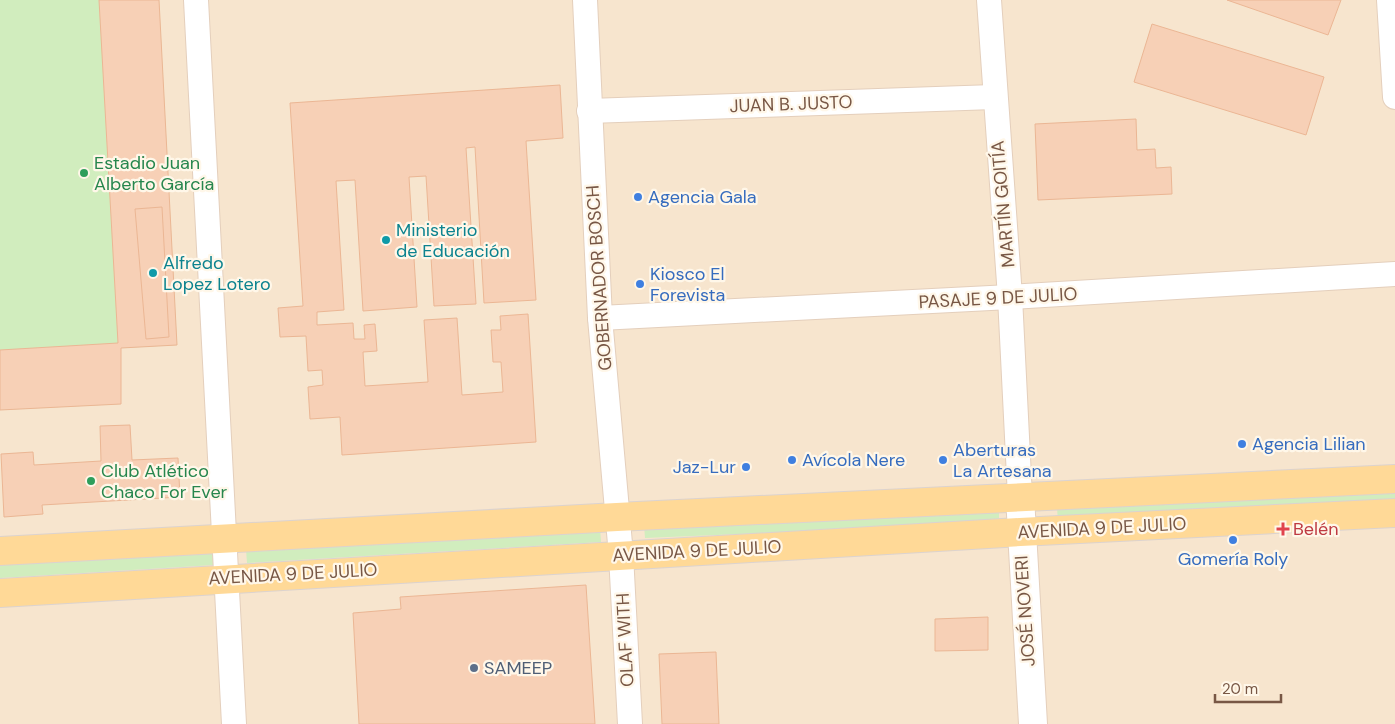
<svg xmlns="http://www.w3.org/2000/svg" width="1395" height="724" viewBox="0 0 1395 724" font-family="'DM Sans',sans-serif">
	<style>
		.residential { fill: #f7e5ce }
		.green { fill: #d1edbe }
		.building { fill: #f7d0b6; stroke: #ebb694 }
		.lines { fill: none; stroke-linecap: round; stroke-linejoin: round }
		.minor-casing { stroke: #e4cfbc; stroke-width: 26 }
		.tertiary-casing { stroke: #e4cfbc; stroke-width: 30 }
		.primary-casing { stroke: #dcd3cf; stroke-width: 30 }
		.minor { stroke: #fff; stroke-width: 24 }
		.tertiary { stroke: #fff; stroke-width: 28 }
		.primary { stroke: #ffd997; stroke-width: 28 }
		.leisure-dot { fill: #2e9e5b; stroke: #fff7e9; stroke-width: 2 }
		.shop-dot { fill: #3f7fe0; stroke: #fff7e9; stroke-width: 2 }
		.culture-dot { fill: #0f9aa8; stroke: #fff7e9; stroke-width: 2 }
		.health-dot { fill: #e0444e; stroke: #fff7e9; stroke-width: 2 }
		.service-dot { fill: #5c6f8a; stroke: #fff7e9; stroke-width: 2 }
		.labels { text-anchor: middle; stroke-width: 4.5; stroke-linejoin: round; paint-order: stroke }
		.street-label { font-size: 18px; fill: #785745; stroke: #fff7e9 }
		.leisure-label { font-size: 18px; fill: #27864d; stroke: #fff7e9; text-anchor: start }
		.shop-label { font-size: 18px; fill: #366cbe; stroke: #fff7e9; text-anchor: start }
		.culture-label { font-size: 18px; fill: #0d838f; stroke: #fff7e9; text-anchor: start }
		.health-label { font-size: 18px; fill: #be3a42; stroke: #fff7e9; text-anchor: start }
		.service-label { font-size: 18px; fill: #4e5e75; stroke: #fff7e9; text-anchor: start }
	</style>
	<rect width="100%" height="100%" fill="#fff3e1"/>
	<rect class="residential" x="0" y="0" width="1395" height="724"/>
	<g class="green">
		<polygon points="0,0 159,0 177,345 121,348 121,404 0,410"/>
		<polygon points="1395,488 1395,500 1058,521 1057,508"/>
		<polygon points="999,510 999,523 645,538 644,525"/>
		<polygon points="600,528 601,542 247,563 246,549"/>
		<polygon points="213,551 214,565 0,578 0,564"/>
	</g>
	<g class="building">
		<polygon points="99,0 159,0 177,345 121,348 121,404 0,410 0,350 118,343"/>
		<polygon points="1227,0 1341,0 1328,35"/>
		<polygon points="1152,24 1324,77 1306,135 1134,82"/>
		<polygon points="560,85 563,138 526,141 536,300 484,303 475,147 466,148 476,304 434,306 426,176 409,177 417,307 363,311 355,180 336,181 344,310 317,312 317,325 353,323 354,339 365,339 364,325 375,324 377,351 363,352 365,386 428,382 424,320 457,318 462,395 503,392 501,362 493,362 491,330 501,330 500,316 528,314 536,442 342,455 340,417 310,419 308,387 323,385 322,370 308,371 306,336 280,337 278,308 303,306 290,103"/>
		<polygon points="1136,119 1137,150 1155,149 1156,168 1171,167 1172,194 1038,200 1035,124"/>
		<polygon points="162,207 169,337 146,339 135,209"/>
		<polygon points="130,425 132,460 178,458 180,497 42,505 43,514 4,517 1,454 33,452 34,465 101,461 100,426"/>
		<polygon points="586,585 595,724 359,724 353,613 401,609 400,597"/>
		<polygon points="988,617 988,650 935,651 935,619"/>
		<polygon points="716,652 719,724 662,724 659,654"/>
	</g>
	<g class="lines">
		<g class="minor-casing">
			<g id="minor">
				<polyline points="196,0 234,724"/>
				<polyline points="585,0 600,318 621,555 630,724"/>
				<polyline points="989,0 1010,297 1020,497"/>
				<polyline points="1389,0 1395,97"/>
				<polyline points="589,111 994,97"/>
				<polyline points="600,318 1010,297 1395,274"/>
			</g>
		</g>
		<g class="tertiary-casing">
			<polyline id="tertiary" points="1020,497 1033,724"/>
		</g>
		<g class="primary-casing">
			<g id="primary">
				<polyline points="0,551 617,517 1395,479"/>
				<polyline points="0,593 1020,532 1395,513"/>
			</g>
		</g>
		<use href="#minor" class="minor"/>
		<use href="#tertiary" class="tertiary"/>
		<use href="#primary" class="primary"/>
	</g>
	<g class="leisure-dot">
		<circle cx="84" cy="173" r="5"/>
		<circle cx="91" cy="481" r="5"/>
	</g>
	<g class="shop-dot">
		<circle cx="638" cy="197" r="5"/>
		<circle cx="640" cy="284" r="5"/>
		<circle cx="1242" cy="444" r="5"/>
		<circle cx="792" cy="460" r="5"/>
		<circle cx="943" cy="460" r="5"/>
		<circle cx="746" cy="467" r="5"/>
		<circle cx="1233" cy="540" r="5"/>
	</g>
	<g class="culture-dot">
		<circle cx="386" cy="240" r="5"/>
		<circle cx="153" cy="273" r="5"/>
	</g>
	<path class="health-dot" d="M1280.5 521.5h5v5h5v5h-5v5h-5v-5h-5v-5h5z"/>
	<circle class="service-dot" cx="474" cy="668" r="5"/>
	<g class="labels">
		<g class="street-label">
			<text transform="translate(791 104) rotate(-2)" y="6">JUAN B. JUSTO</text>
			<text transform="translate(1003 204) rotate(-95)" y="6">MARTÍN GOITÍA</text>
			<text transform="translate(599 278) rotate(-94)" y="6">GOBERNADOR BOSCH</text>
			<text transform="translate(998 298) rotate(-3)" y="6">PASAJE 9 DE JULIO</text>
			<text transform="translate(1102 528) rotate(-3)" y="6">AVENIDA 9 DE JULIO</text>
			<text transform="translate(697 551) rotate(-3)" y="6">AVENIDA 9 DE JULIO</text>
			<text transform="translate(293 574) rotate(-3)" y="6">AVENIDA 9 DE JULIO</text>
			<text transform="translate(1025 611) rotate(-94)" y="6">JOSÉ NOVERI</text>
			<text transform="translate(625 640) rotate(-93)" y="6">OLAF WITH</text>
		</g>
		<g class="leisure-label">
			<text x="94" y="169">Estadio Juan<tspan x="94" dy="21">Alberto García</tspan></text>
			<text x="101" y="477">Club Atlético<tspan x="101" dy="21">Chaco For Ever</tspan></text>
		</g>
		<g class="shop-label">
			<text x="648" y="203">Agencia Gala</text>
			<text x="650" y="280">Kiosco El<tspan x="650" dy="21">Forevista</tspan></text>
			<text x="1252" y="450">Agencia Lilian</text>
			<text x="953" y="456">Aberturas<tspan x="953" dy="21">La Artesana</tspan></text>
			<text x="802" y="466">Avícola Nere</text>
			<text x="736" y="473" text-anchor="end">Jaz-Lur</text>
			<text x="1233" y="565" text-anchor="middle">Gomería Roly</text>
		</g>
		<g class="culture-label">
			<text x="396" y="236">Ministerio<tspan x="396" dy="21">de Educación</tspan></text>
			<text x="163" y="269">Alfredo<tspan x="163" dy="21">Lopez Lotero</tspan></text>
		</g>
		<g class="health-label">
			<text x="1293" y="535">Belén</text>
		</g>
		<g class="service-label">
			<text x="484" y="674">SAMEEP</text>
		</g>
	</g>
	<path d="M1215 694v8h66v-8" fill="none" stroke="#785745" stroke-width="2.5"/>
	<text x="1222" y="694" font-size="15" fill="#785745" stroke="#fff7e9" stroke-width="4" paint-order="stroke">20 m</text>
</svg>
